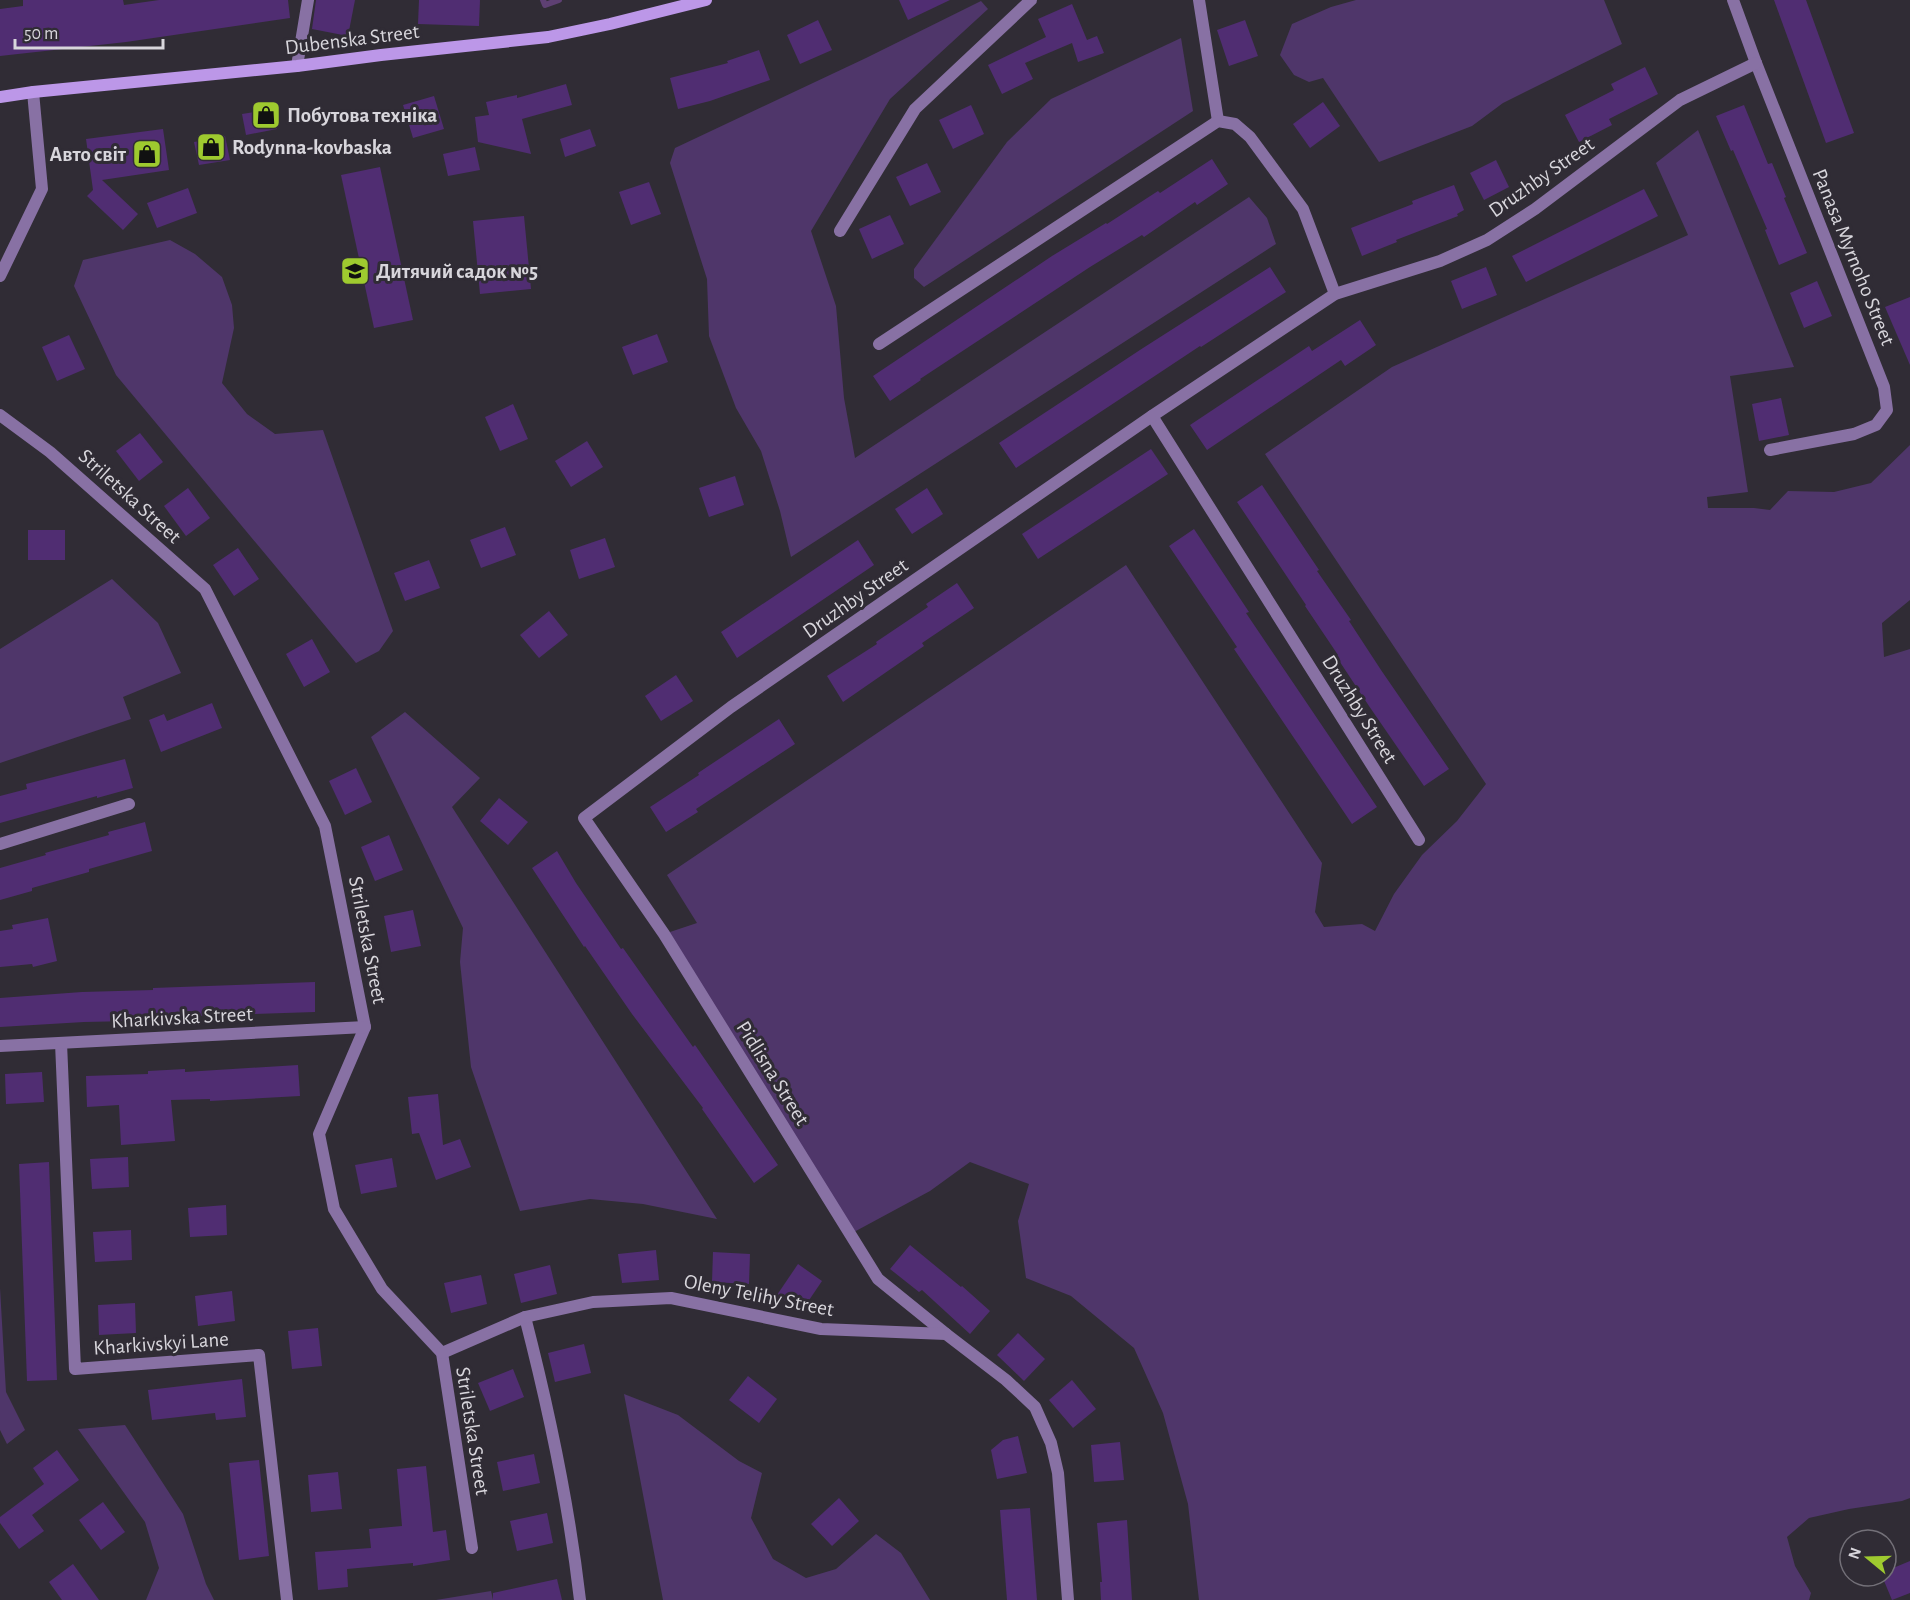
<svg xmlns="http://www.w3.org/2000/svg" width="1910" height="1600" viewBox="0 0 1910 1600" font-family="'Alegreya Sans',sans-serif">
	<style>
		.green { fill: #4f366a }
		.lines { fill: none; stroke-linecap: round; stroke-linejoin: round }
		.stream { stroke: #5e4073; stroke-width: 6 }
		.building { fill: #502d72 }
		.minor { stroke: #8871a4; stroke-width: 12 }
		.secondary { stroke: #bc97e8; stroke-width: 12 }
		.labels { text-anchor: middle; stroke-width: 6; stroke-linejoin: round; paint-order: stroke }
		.street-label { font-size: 21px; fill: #d8d6dc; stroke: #302c35 }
		.poi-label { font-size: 21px; font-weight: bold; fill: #d8d6dc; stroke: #302c35; text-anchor: start }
	</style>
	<rect width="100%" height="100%" fill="#302c35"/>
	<g class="green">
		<polygon points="1356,0 1604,0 1622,44 1503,103 1472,126 1379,162 1323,78 1309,82 1294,75 1280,55 1292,24 1331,7"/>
		<polygon points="981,1 988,9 890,99 811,231 836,306 844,398 855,458 1249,197 1267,218 1276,244 791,557 780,511 761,451 736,408 709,336 707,279 670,163 675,148 866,58"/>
		<polygon points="1181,38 1193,111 924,287 914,278 914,269 1007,142 1051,99"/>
		<polygon points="1698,130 1794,367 1730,376 1748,492 1707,497 1708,508 1754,508 1770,510 1788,491 1834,492 1871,483 1910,445 1910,600 1882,623 1884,657 1910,649 1910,1498 1902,1501 1849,1509 1809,1518 1787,1537 1795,1566 1811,1593 1809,1600 1199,1600 1188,1504 1163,1413 1134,1348 1071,1296 1026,1278 1018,1221 1029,1184 970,1162 930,1191 854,1232 664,934 697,923 667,875 1126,565 1322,863 1315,912 1324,927 1362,924 1375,931 1394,894 1422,855 1457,821 1486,784 1265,454 1392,367 1688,235 1656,163"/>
		<polygon points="170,240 195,254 222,277 232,305 234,328 222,383 247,414 275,434 323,430 393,631 379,651 356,663 116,375 74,286 83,260"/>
		<polygon points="112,579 158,623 181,673 123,697 131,719 0,763 0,649"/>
		<polygon points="405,712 480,778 452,807 717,1219 643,1204 590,1199 520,1211 471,1067 460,962 463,928 371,737"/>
		<polygon points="0,1288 6,1392 25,1430 7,1444 0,1430"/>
		<polygon points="624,1394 678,1415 739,1461 762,1473 751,1518 773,1559 806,1578 836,1569 876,1534 901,1553 930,1600 663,1600"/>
		<polygon points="125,1425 183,1514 206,1584 214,1600 146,1600 159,1568 145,1522 78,1429"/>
		<polygon points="491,1591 493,1600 436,1600"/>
	</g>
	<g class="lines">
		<polyline class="stream" points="543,0 545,5 559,0"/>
	</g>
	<g class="building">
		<polygon points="23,0 123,0 124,5 159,0 288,0 290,18 126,42 0,56 0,9 23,6"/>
		<polygon points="316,0 355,0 348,36 312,29"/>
		<polygon points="419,0 480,0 479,26 418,24"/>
		<polygon points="899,0 950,0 908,20"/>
		<polygon points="1774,0 1806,0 1854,133 1826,143"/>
		<polygon points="1072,4 1087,40 1097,36 1104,53 1078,62 1072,43 1025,63 1033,79 1002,94 988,65 1046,37 1038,19"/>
		<polygon points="818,20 832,50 800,64 787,35"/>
		<polygon points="1245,20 1258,56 1229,66 1217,30"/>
		<polygon points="759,50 770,80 710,101 678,109 670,78 728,63 727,61"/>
		<polygon points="1645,67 1658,94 1609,119 1612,125 1579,142 1565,115 1614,90 1611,84"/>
		<polygon points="566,84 572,105 522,119 531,154 478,142 475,117 489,115 486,102 517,95 517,98"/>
		<polygon points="434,96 444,129 413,138 403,105"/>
		<polygon points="1323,102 1340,126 1310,148 1293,124"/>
		<polygon points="971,105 984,134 953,149 939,120"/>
		<polygon points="1744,105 1768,164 1772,163 1786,197 1784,198 1807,253 1779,265 1765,230 1767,229 1733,150 1731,151 1716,116"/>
		<polygon points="273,109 277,129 246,135 242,114"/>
		<polygon points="163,129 169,170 102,180 138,214 123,230 87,196 93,190 86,139"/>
		<polygon points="590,129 596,146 565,157 560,139"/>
		<polygon points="225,136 230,160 199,165 194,142"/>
		<polygon points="475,147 480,170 448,176 443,154"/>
		<polygon points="1212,159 1228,184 1197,205 1195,202 1144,237 1142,235 1090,267 920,379 921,380 890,401 873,376 1052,256 1106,223 1107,224 1158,191 1160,193"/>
		<polygon points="1496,160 1509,187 1484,200 1470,173"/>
		<polygon points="927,163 941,192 910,206 896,177"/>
		<polygon points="380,167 413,320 374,328 341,175"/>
		<polygon points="649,182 661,214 631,225 619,192"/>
		<polygon points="1454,185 1464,210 1457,214 1458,216 1396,240 1397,242 1362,256 1351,228 1413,204 1412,201"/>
		<polygon points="188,188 197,213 157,228 147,203"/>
		<polygon points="1644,189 1658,216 1526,282 1512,256"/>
		<polygon points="890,215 904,244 872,259 859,229"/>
		<polygon points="524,216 531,289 480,294 473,221"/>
		<polygon points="1270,267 1286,292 1201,347 1200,346 1016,468 999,443 1143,348"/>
		<polygon points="1486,267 1497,295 1462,309 1451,281"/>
		<polygon points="1817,281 1832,316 1804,328 1790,293"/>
		<polygon points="1910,297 1910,365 1885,307"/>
		<polygon points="1360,320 1376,345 1345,366 1341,360 1207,450 1190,425 1309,346 1312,351"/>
		<polygon points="657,334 668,362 633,375 622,347"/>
		<polygon points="69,335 85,369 57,381 42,347"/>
		<polygon points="1781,398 1789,435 1759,441 1752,404"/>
		<polygon points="513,404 528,439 500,451 485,417"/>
		<polygon points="140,433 163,462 139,481 116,451"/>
		<polygon points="587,441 603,467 571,487 555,461"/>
		<polygon points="1151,449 1168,474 1038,559 1022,534"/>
		<polygon points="735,476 744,505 709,517 699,488"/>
		<polygon points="1262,485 1319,570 1317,571 1351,620 1349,621 1381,670 1449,769 1424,786 1369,706 1336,656 1338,655 1305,606 1306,605 1237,502"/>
		<polygon points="188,488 210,518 186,536 164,506"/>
		<polygon points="927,488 943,514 912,534 895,509"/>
		<polygon points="505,527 516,555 481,568 470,540"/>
		<polygon points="1194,529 1249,612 1246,613 1377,807 1352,824 1234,649 1237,647 1169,546"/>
		<rect x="28" y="530" width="37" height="30"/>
		<polygon points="605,538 615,567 579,579 570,550"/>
		<polygon points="858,540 874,565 737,658 721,632"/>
		<polygon points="238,548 259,579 234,596 213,565"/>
		<polygon points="429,560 440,588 405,601 394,573"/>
		<polygon points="957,583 974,608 922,643 924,646 843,702 827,676 877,644 876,642 928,607 926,604"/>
		<polygon points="549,611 568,635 539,658 520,635"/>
		<polygon points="312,639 330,672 304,687 286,654"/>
		<polygon points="676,675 693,701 661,721 645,696"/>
		<polygon points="212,703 222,728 161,752 149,720 164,714 167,721"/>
		<polygon points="779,719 795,744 696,809 698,812 666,832 650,807 699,775 698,773"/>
		<polygon points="125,759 133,788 97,798 97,796 0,823 0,796 27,789 26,784"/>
		<polygon points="356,768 372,802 345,815 329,781"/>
		<polygon points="499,798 528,822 508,845 480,821"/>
		<polygon points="145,822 152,851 89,869 89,872 32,888 32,891 0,900 0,868 46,855 45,853 109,835 108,832"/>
		<polygon points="389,835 403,870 375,881 361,847"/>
		<polygon points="557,851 576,883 621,949 623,948 693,1047 695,1045 778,1165 754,1183 702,1109 703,1108 632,1014 585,946 584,947 532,868"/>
		<polygon points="413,910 421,946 391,952 384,916"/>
		<polygon points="48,918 57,961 33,967 32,964 0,967 0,931 13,929 12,925"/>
		<polygon points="315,982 315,1012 191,1016 191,1018 131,1019 131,1021 84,1022 0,1027 0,998 82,992 153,990 153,988"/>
		<polygon points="298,1065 300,1096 210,1101 210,1099 171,1100 175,1141 121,1145 119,1105 87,1107 86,1076 148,1074 148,1071 185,1069 185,1072"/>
		<polygon points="42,1072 44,1102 6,1104 5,1074"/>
		<polygon points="438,1094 443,1145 460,1139 471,1167 436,1180 419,1133 412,1134 408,1097"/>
		<polygon points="128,1157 129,1187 92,1189 90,1159"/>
		<polygon points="392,1158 397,1187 361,1194 355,1165"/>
		<polygon points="49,1162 57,1380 27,1381 19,1164"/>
		<polygon points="226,1205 227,1235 190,1237 188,1208"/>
		<polygon points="131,1230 132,1260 95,1262 93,1232"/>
		<polygon points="910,1245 961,1287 962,1286 990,1311 970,1334 922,1290 919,1292 890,1269"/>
		<polygon points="656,1250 659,1280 622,1283 618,1254"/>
		<polygon points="713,1252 750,1254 749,1284 712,1282"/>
		<polygon points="798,1264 822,1281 801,1312 777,1295"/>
		<polygon points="550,1265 557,1294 521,1303 514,1274"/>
		<polygon points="481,1275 487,1304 451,1313 444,1283"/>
		<polygon points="232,1291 235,1321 198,1326 195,1296"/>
		<polygon points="135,1303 136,1333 99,1335 98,1305"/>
		<polygon points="318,1328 322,1366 292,1369 288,1331"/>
		<polygon points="1018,1333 1045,1359 1024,1381 997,1355"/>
		<polygon points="584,1344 591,1373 555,1382 548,1353"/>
		<polygon points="513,1369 524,1397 490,1411 478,1383"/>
		<polygon points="748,1376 777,1399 759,1423 729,1400"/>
		<polygon points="242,1379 246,1417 216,1420 215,1413 152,1420 148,1390"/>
		<polygon points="1072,1380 1096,1409 1073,1428 1049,1400"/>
		<polygon points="1018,1436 1027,1473 997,1479 991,1450 1003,1440"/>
		<polygon points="1120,1442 1124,1480 1094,1482 1091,1445"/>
		<polygon points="57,1450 79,1480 32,1515 44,1531 19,1549 0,1523 0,1517 44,1484 33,1468"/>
		<polygon points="534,1454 540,1483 503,1491 497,1462"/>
		<polygon points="259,1460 269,1556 239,1560 229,1463"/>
		<polygon points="426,1466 433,1532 446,1530 450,1560 413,1566 413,1563 347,1569 348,1587 318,1590 315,1552 371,1548 369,1529 402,1526 397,1469"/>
		<polygon points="338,1472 342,1509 311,1512 308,1475"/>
		<polygon points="839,1498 859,1521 832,1546 811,1524"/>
		<polygon points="103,1502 125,1532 101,1550 79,1520"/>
		<polygon points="1030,1508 1037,1600 1007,1600 1000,1510"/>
		<polygon points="547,1513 553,1543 517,1551 510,1521"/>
		<polygon points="1127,1520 1132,1600 1101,1600 1100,1582 1102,1582 1097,1523"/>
		<polygon points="1910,1561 1910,1593 1892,1600 1882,1576 1886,1576 1886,1571"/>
		<polygon points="73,1564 99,1600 62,1600 49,1582"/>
		<polygon points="557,1579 562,1600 493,1600 493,1593"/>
	</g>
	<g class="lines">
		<g class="minor">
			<polyline points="1199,0 1218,121"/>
			<polyline points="1733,0 1756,63 1884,387 1887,410 1876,425 1854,434 1770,450"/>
			<polyline points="297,66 308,0"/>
			<polyline points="840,231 915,109 1031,0"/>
			<polyline points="0,276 42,189 33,92"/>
			<polyline points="879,344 1218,121 1235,124 1250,137 1303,209 1335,294"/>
			<polyline points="0,415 50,452 205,589 325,826 365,1027 319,1134 334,1209 382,1289 442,1353 472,1548"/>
			<polyline points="1152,416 1419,840"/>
			<polyline points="0,844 129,804"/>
			<polyline points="61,1043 75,1369 259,1355 287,1600"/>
			<polyline points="0,1046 365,1027"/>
			<path d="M525,1317C549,1410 569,1505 580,1600"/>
			<polyline points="946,1334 878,1279 664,934 584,818 731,707 1152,416 1335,294 1440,261 1487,240 1535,209 1680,100 1756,63"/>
			<polyline points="442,1353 525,1317 593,1302 671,1298 821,1329 946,1334 1006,1380 1035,1407 1051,1443 1058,1473 1068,1600"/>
		</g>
		<polyline class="secondary" points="0,97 33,92 297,66 381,55 548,37 610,24 706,0"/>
	</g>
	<defs>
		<g id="shop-square" transform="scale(1.5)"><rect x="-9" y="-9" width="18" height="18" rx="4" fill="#9eca2f" stroke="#302c35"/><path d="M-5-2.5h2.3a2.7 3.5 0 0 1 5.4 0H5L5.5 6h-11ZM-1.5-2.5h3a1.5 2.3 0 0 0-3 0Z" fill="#111"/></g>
		<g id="school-square" transform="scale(1.5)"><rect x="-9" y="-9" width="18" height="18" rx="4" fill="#9eca2f" stroke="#302c35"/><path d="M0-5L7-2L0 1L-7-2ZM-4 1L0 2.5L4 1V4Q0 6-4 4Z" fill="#111"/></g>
	</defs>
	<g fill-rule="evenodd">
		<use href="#shop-square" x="266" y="115"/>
		<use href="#shop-square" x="211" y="147"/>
		<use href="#shop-square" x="147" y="154"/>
		<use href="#school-square" x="355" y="271"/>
	</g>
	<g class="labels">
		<g class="street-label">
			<text transform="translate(352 39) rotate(-7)" y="7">Dubenska Street</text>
			<text transform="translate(1541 177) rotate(-35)" y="7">Druzhby Street</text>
			<text transform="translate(1854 257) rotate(68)" y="7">Panasa Myrnoho Street</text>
			<text transform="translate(130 496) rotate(42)" y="7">Striletska Street</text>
			<text transform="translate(855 598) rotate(-35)" y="7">Druzhby Street</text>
			<text transform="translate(1360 709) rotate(58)" y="7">Druzhby Street</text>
			<text transform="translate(368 940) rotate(79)" y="7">Striletska Street</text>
			<text transform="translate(182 1017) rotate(-3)" y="7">Kharkivska Street</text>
			<text transform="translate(773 1073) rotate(58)" y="7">Pidlisna Street</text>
			<text transform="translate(759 1295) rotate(11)" y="7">Oleny Telihy Street</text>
			<text transform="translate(161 1343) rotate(-4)" y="7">Kharkivskyi Lane</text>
			<text transform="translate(473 1431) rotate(81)" y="7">Striletska Street</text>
		</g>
		<g class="poi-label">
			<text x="287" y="122">Побутова техніка</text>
			<text x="232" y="154">Rodynna-kovbaska</text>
			<text x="126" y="161" text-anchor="end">Авто світ</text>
			<text x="376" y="278">Дитячий садок №5</text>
		</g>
	</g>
	<g transform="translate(1868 1558) rotate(289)"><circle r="28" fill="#302c35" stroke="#737078" stroke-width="1.5"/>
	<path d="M0-4.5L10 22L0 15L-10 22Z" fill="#9eca2f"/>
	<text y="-9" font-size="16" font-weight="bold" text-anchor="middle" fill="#d8d6dc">N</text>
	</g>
	<path d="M15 39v9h148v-9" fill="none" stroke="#d8d6dc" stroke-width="3"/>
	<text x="24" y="39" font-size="18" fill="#d8d6dc" stroke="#302c35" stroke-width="4.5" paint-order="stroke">50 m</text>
</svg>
